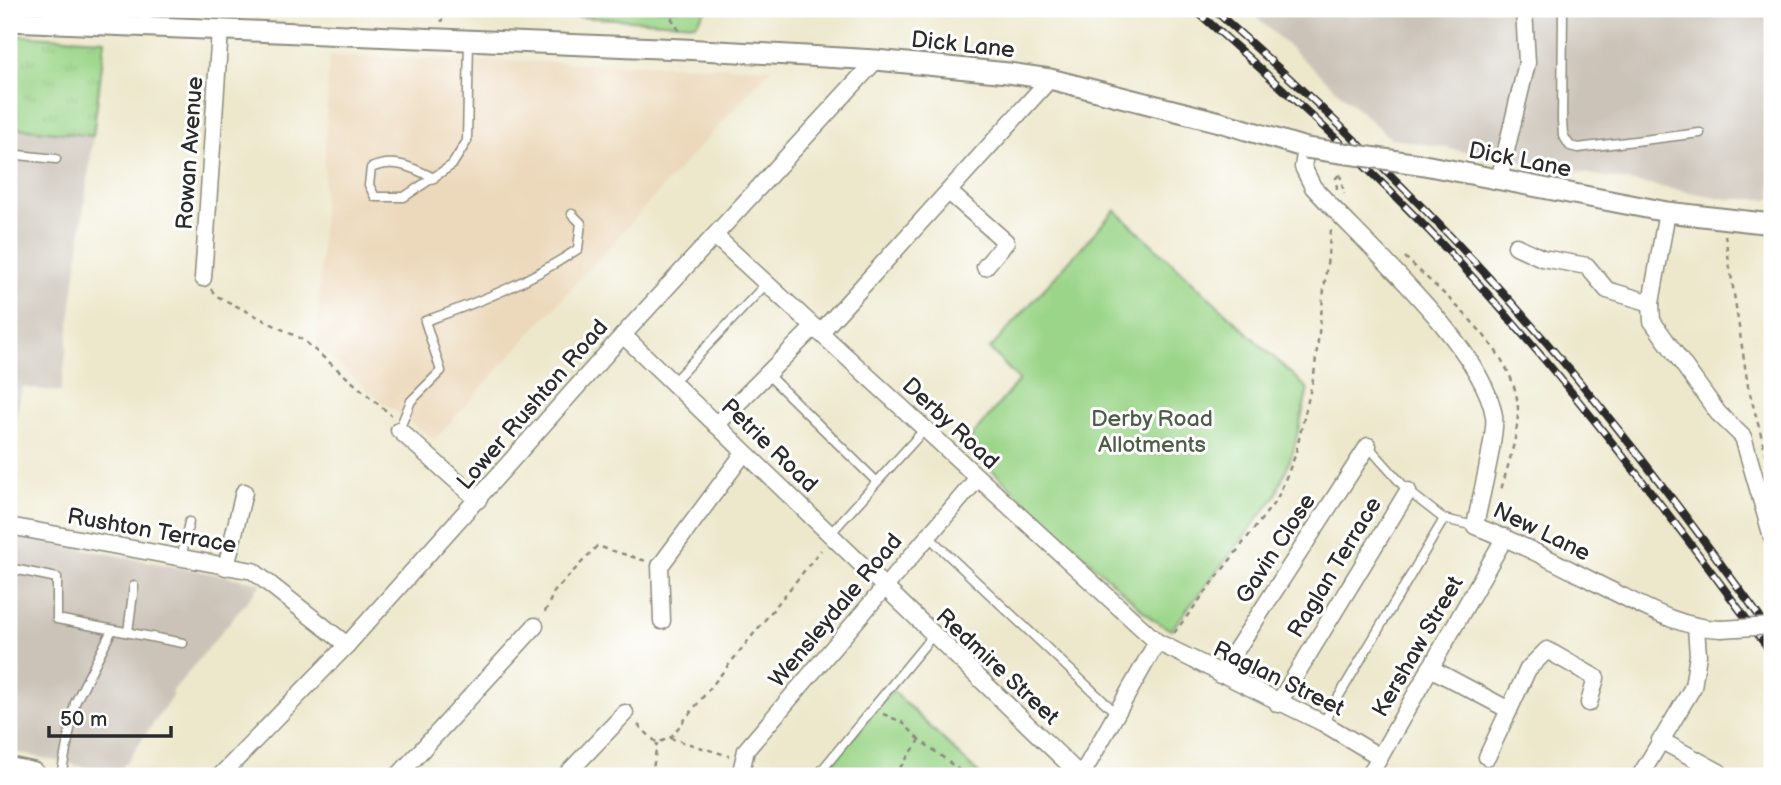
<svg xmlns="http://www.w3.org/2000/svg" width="1781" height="785" viewBox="0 0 1781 785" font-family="'Balsamiq Sans',sans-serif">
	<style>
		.built { fill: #ecd8ba }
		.industrial { fill: #cbc3b8 }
		.grass { fill: url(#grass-tufts); stroke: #63805a; stroke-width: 2 }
		.green { fill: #9bd589; stroke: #63805a; stroke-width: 2 }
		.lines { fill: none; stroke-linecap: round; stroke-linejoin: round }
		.service-casing { stroke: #8c8a7c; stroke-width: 11 }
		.minor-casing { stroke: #8c8a7c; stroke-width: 19 }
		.tertiary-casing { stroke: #8c8a7c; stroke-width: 23 }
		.trunk-casing { stroke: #8c8a7c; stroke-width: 30 }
		.path { stroke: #8c8a7c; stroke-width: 2.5; stroke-dasharray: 5 5; stroke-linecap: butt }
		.service { stroke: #fff; stroke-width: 8 }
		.minor { stroke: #fff; stroke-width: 16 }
		.tertiary { stroke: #fff; stroke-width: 19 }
		.trunk { stroke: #fff; stroke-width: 26 }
		.rail-casing { stroke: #2b2b2b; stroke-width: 8 }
		.rail { stroke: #fff; stroke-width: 5; stroke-dasharray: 16; stroke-linecap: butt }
		.minor-bridge-casing { stroke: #8c8a7c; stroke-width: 19; stroke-linecap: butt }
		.tertiary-bridge-casing { stroke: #8c8a7c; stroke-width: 23; stroke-linecap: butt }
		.minor-bridge { stroke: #fff; stroke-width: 16 }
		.tertiary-bridge { stroke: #fff; stroke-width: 19 }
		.labels { text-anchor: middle; stroke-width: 6; stroke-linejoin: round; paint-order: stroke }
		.street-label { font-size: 23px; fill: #2b2b2b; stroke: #fff }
		.park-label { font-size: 23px; fill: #4d5e47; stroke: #fff }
	</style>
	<defs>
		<pattern id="grass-tufts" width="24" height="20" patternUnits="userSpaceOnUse" patternTransform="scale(1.75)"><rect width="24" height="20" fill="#9bd589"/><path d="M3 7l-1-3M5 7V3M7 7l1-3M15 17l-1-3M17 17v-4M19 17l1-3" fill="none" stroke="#86b776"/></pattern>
	</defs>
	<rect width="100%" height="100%" fill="#fff"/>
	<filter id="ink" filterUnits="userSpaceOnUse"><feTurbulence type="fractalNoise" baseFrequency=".0143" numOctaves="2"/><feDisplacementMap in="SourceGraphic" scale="14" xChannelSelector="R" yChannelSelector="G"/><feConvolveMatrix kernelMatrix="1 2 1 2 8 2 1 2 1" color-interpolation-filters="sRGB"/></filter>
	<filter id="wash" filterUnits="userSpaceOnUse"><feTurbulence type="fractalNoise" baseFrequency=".00686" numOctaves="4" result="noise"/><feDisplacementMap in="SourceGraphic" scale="28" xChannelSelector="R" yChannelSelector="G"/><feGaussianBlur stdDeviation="1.57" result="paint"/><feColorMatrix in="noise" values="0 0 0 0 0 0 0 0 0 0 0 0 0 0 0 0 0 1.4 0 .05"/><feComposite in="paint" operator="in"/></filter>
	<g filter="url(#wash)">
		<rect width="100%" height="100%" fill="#ede8cc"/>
		<polygon class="built" points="329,56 771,68 434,440 372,394 317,347"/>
		<g class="industrial">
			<polygon points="1247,9 1772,9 1772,199 1728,199 1390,138"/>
			<polygon points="9,127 93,136 61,392 22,387 9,452"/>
			<polygon points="9,535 262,583 171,693 173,695 118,774 9,751"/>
		</g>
		<polygon class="grass" points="9,35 105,40 93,136 9,127"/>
		<g class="green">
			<polygon points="447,9 707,9 696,24"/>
			<polygon points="1115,210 1308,389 1293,452 1275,497 1171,630 1152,619 965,445 1019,380 990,349"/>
			<polygon points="892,690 981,776 821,776"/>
		</g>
	</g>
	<g filter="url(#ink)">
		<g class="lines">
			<g class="service-casing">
				<g id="service">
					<polyline points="1563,9 1562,120 1563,135 1570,146 1578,148 1700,133"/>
					<polyline points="9,154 56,159"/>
					<path d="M434,178C411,167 394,158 371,168L369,185L375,197H404L452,165L467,141L469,40"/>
					<polyline points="767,374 875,480"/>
					<polyline points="672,383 767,283"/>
					<path d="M399,430L411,401L441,371L425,321C482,301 527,283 578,249L581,223L572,214"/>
					<polyline points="1368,446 1408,491 1444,519 1475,526"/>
					<polyline points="830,534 924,430"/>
					<polyline points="928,536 1116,713"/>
					<polyline points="181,559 189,522"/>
					<polyline points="9,568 57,578 57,619 183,643"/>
					<polyline points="128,632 134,586"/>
					<polyline points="1323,723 1444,519"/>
					<polyline points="61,776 75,703 112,630"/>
					<polyline points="817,776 933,635"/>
				</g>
			</g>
			<g class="minor-casing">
				<g id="minor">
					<path d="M1306,148L1303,167L1313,187C1361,240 1484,348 1494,416C1497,433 1479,504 1475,526C1520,543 1563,566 1606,588C1643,606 1679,628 1721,629"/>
					<polyline points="1499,180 1527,63 1524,9"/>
					<polyline points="949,192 1006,242 985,267"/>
					<polyline points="1667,212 1651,303 1652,321 1718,413 1743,437 1772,537"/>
					<polyline points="715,236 1157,642 1323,723 1380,757"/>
					<polyline points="1516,246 1542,258 1587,266 1607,290 1651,303"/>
					<polyline points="203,278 220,30"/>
					<polyline points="820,333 1050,79"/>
					<polyline points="623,335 1081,776"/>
					<polyline points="716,425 814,327"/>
					<polyline points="399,430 478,500"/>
					<polyline points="9,526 253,571 347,645"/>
					<polyline points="226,567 244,492"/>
					<polyline points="662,621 660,566 744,453"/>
					<polyline points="1430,668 1509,710 1528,669 1547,650 1596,678 1589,703"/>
					<polyline points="1220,675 1368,446"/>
					<polyline points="1278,704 1408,491"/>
					<polyline points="1660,740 1719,772 1718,776"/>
					<polyline points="1487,757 1509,710"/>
					<polyline points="220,776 347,645 623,335 876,60"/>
					<polyline points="398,776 535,626"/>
					<polyline points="565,776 625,713"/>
					<polyline points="740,776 746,750 977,479"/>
					<polyline points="1081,776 1157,642"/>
					<polyline points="1369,776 1505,537"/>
					<polyline points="1640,776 1693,687 1698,655 1696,628"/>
				</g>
			</g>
			<g class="tertiary-casing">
				<g id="tertiary">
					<polyline points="9,21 683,49 876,60 1008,73 1050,79 1220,122 1306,148"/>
					<polyline points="1419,164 1667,212 1772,224"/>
				</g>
			</g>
			<g class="trunk-casing">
				<polyline id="trunk" points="9,771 32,776"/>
			</g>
			<g class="path">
				<polyline points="368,9 369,16"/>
				<polyline points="441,9 442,22"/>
				<polyline points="666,9 680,32"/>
				<polyline points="1340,174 1344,194"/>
				<polyline points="1337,189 1336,178 1341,173"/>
				<polyline points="1725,235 1748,386 1769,465"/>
				<path d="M1405,257C1444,296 1517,351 1518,410C1518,437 1508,465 1501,490"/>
				<polyline points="211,289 215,295 303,340 391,415"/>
				<polyline points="545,612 554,592 597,546 646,561"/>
				<polyline points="1174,633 1277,499 1295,456 1314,375 1331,230"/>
				<polyline points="883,714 902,722 920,740"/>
				<polyline points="638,725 657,743 670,738 729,756"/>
				<polyline points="670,738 821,550"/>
				<polyline points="652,776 657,743"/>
				<polyline points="894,776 920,740 967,776"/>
			</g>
			<use href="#service" class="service"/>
			<use href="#minor" class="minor"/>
			<use href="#tertiary" class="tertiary"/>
			<use href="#trunk" class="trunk"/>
			<g class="rail-casing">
				<g id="rail">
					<path d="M1194,9C1292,96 1388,184 1476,281C1582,399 1679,526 1772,654"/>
					<path d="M1213,9C1307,92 1397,178 1482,270C1587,383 1682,509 1772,634"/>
				</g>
			</g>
			<use href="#rail" class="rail"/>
			<g class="minor-bridge-casing">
				<polyline id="minor-bridge" points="1721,629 1772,626"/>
			</g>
			<g class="tertiary-bridge-casing">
				<polyline id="tertiary-bridge" points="1306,148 1419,164"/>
			</g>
			<use href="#minor-bridge" class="minor-bridge"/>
			<use href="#tertiary-bridge" class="tertiary-bridge"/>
		</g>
	</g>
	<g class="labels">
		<g class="street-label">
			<text transform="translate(963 44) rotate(6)" y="8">Dick Lane</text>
			<text transform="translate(189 153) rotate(-86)" y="8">Rowan Avenue</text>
			<text transform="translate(1520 159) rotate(11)" y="8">Dick Lane</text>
			<text transform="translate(532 404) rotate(-49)" y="8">Lower Rushton Road</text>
			<text transform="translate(951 423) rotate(43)" y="8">Derby Road</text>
			<text transform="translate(770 445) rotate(44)" y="8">Petrie Road</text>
			<text transform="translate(152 530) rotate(10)" y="8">Rushton Terrace</text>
			<text transform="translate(1542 531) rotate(26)" y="8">New Lane</text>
			<text transform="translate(1275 548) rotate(-57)" y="8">Gavin Close</text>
			<text transform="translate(1334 567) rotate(-59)" y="8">Raglan Terrace</text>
			<text transform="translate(835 610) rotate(-50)" y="8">Wensleydale Road</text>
			<text transform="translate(1417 646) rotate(-60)" y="8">Kershaw Street</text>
			<text transform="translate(998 666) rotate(43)" y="8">Redmire Street</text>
			<text transform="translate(1279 678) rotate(26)" y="8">Raglan Street</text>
		</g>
		<g class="park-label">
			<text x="1152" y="426">Derby Road<tspan x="1152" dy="26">Allotments</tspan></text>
		</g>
	</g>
	<rect width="1781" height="785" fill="none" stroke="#fff" stroke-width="35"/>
	<path d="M49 726v10h122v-10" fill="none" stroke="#2b2b2b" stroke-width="3.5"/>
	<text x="60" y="726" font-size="21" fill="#2b2b2b" stroke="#ffffff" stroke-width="5" paint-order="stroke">50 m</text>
</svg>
